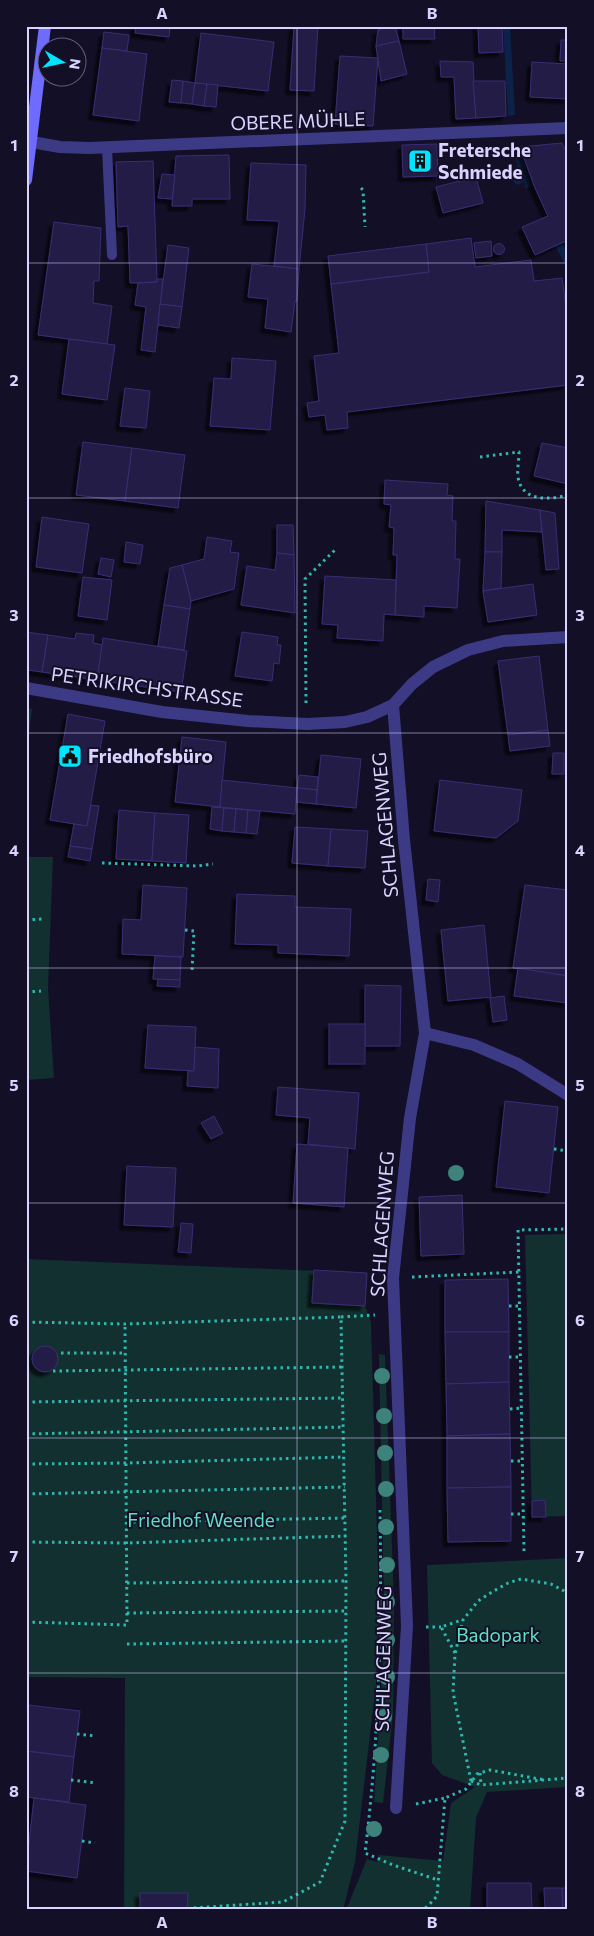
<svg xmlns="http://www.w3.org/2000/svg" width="594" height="1936" viewBox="0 0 594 1936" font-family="Commissioner,sans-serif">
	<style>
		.green { fill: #12302f }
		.water { fill: #0c2248 }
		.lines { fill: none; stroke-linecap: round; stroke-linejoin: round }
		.stream { stroke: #0c2248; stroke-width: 9 }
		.building { fill: #241b47; stroke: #3b2d73; filter: url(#shadow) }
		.path { stroke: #2fb8b0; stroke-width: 3; stroke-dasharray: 2.5 4; stroke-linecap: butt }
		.lane { stroke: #3d3a85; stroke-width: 10 }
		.street { stroke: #3d3a85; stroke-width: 12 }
		.secondary { stroke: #6f6bff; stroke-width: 12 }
		.tree { fill: #3d827b }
		.grid { fill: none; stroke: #d9d4ff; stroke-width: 1; stroke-opacity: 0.55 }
		.labels { text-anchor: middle; stroke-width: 4; stroke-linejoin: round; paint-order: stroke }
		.street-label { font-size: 19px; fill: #d9d4ff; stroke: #130f26 }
		.poi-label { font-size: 19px; font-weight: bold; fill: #d9d4ff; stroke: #130f26; text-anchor: start }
		.park-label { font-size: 19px; fill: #5fe0c0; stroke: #130f26 }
		.neatline { fill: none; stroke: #d9d4ff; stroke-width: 2 }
		.grid-label { font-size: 16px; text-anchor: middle; font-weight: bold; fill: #d9d4ff }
	</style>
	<defs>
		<filter id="shadow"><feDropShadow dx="-4.5" dy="4.5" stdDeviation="1" flood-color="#0009"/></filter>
	</defs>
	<rect width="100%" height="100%" fill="#130f26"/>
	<g class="green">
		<polygon points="26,708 32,709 26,757"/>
		<polygon points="26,857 53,857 48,988 54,1078 26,1080"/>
		<polygon points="568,1234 568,1516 532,1517 525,1235"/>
		<polygon points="26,1259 367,1273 365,1306 371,1322 379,1605 376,1684 355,1862 343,1910 124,1910 125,1678 26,1677"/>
		<polygon points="379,1354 385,1355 394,1603 393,1714 383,1803 374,1802 382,1679 384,1604"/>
		<polygon points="568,1558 568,1787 487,1792 476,1818 470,1910 346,1910 367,1859 377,1862 379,1855 443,1861 451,1803 475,1787 442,1775 432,1763 427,1565"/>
	</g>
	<g class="water">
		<polygon points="503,26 510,26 515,115 508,116"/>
		<polygon points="518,147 532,186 526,188 512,149"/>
		<polygon points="562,243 568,254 568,270 555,246"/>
	</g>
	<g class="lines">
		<polyline class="stream" points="518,180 522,166"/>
	</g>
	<g class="building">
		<polygon points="136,26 170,26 169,37 135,33"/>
		<polygon points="294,26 318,26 314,91 290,90"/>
		<polygon points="392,26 395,26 399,41 376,46 378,30"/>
		<polygon points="403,26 434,26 435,39 403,39"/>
		<polygon points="478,26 502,26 503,52 479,53"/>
		<polygon points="104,32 129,35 127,51 102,48"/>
		<polygon points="201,33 274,42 268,91 195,83"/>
		<polygon points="561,40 568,40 568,61 560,61"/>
		<polygon points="399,41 407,74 381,81 376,46"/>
		<polygon points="102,48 147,54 139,121 93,115"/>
		<polygon points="340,56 378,58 373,126 335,124"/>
		<polygon points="440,61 473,62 476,118 456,119 454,77 441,77"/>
		<polygon points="532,62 568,64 568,99 530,97"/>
		<polygon points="172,80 183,81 181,103 169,102"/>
		<polygon points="183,81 195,83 192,104 181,103"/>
		<polygon points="473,81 505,81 506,116 476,118"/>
		<polygon points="195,83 207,84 204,106 192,104"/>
		<polygon points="207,84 218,85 216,107 204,106"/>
		<polygon points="562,143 568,155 568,240 535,255 522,227 548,216 535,188 520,147"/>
		<polygon points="437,144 438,176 403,177 402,145"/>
		<polygon points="229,155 230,199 192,199 192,206 172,206 176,156"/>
		<polygon points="153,161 157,282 130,283 128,226 118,227 116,162"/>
		<polygon points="251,163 306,165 305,209 299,269 274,266 279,221 247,220"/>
		<polygon points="162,174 175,175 172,199 158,198"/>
		<polygon points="476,177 483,203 443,213 436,187"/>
		<polygon points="54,222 101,228 99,281 94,281 93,303 112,306 107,344 38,335"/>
		<polygon points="471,238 475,267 531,260 534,281 562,278 568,321 568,385 347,412 348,428 327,430 325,415 309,417 307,403 319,401 314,356 339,353 331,284 429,272 426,244"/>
		<polygon points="491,241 492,256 476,258 474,243"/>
		<circle cx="499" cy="249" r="5.5"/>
		<polygon points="426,244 429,272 331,284 328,256"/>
		<polygon points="168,245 189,248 182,307 160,304"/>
		<polygon points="252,264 299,269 297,301 295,301 291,332 265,328 268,299 248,297"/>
		<polygon points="157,279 163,279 155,352 141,350 146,307 135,305 138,283 157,282"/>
		<polygon points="160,304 182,307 179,328 158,325"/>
		<polygon points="69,339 115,345 107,400 62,394"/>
		<polygon points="232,358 276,361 270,430 210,426 214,378 231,379"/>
		<polygon points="125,388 150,391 146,428 120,426"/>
		<polygon points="83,442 132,448 125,501 76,495"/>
		<polygon points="542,443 568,448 568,484 534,476"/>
		<polygon points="132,448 185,455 178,508 125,501"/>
		<polygon points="385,480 448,484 447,495 453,496 452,521 456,521 455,559 460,559 457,608 424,606 424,617 395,615 397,555 393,555 394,528 389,527 391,505 384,504"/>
		<polygon points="486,501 540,510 542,532 502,530 502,552 485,552"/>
		<polygon points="540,510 555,513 559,569 546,570"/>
		<polygon points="42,517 89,524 82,573 36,567"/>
		<polygon points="277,525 293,525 294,555 277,553"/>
		<polygon points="207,537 232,541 230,552 239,553 234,589 191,601 182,565 204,559"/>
		<polygon points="126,542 143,545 140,564 124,562"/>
		<polygon points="485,552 502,552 501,588 483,591"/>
		<polygon points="277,553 294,555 295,613 241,605 247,566 275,570"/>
		<polygon points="101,558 114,560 111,577 98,574"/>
		<polygon points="182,565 191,601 190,609 164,605 170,568"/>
		<polygon points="325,576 396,580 395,615 384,614 383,641 337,638 338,625 322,624"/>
		<polygon points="83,577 112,580 107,620 78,616"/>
		<polygon points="533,584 537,615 488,622 483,591"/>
		<polygon points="164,605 190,609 184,650 158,646"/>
		<polygon points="26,632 48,635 42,672 28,670"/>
		<polygon points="242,632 278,637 277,645 281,645 279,664 274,663 272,681 235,676"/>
		<polygon points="76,633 94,635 93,643 103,645 97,680 42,672 48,635 75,639"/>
		<polygon points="103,638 187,651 181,692 97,680"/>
		<polygon points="539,656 548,730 508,735 498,661"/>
		<polygon points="68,714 105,721 87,826 50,820"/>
		<polygon points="548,730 550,746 510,751 508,735"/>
		<polygon points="182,737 226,742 220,807 175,802"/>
		<polygon points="553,753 564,753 564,774 552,774"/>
		<polygon points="321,755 361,759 356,808 316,804"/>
		<polygon points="299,775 318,777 317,790 297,788"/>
		<polygon points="222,780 297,788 295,814 220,807"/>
		<polygon points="440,780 522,790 518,821 496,838 434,831"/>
		<polygon points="297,788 317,790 316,804 296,802"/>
		<polygon points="91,805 99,806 92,849 70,846 74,824 87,826"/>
		<polygon points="212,807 224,808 222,831 210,829"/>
		<polygon points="224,808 236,809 234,832 222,831"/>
		<polygon points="236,809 248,810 246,833 234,832"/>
		<polygon points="119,810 155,813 152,861 116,859"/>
		<polygon points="248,810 260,811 257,834 246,833"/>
		<polygon points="155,813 189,815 186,863 152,861"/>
		<polygon points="295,827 331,829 328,866 292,863"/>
		<polygon points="331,829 368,831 365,868 328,866"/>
		<polygon points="70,846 92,849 90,861 68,857"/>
		<polygon points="428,879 440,880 438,902 426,900"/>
		<polygon points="143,885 187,888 183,957 122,954 123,919 141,920"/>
		<polygon points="525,885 568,890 568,976 513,968"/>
		<polygon points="237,894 295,896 295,907 351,909 349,956 278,953 278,945 235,944"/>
		<polygon points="484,925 491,997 448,1001 441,930"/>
		<polygon points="155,956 181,957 180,980 153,979"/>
		<polygon points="518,968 568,976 568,1003 514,996"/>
		<polygon points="158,979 180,980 180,987 157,986"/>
		<polygon points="365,985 401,986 400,1046 365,1046"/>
		<polygon points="504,996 507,1020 493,1022 490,998"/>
		<rect x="329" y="1024" width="36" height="40"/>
		<polygon points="148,1025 196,1027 194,1071 145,1068"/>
		<polygon points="195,1047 219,1049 218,1088 187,1086 188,1071 194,1071"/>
		<polygon points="278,1087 359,1093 355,1149 308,1144 310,1118 276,1115"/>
		<polygon points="505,1101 558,1107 549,1193 496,1187"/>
		<polygon points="214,1116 223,1133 211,1139 201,1123"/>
		<polygon points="297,1144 348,1148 344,1207 293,1203"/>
		<polygon points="127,1166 176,1168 173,1227 124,1225"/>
		<polygon points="462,1195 464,1254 421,1256 419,1197"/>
		<polygon points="181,1223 193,1224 191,1253 178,1252"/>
		<polygon points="314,1270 367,1273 365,1306 312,1303"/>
		<polygon points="508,1279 509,1332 445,1332 445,1280"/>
		<polygon points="445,1332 509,1332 509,1382 446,1384"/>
		<circle cx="45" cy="1359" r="13"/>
		<polygon points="509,1382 510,1434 447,1436 446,1384"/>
		<polygon points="510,1434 511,1487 447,1488 447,1436"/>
		<polygon points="511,1487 511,1541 448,1542 447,1488"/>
		<polygon points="545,1500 546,1517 532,1517 532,1501"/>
		<polygon points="28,1705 80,1711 74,1757 26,1751"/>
		<polygon points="26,1751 74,1757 69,1802 26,1797"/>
		<polygon points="34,1798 86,1805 77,1878 26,1871"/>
		<polygon points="487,1883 531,1883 532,1910 487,1910"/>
		<polygon points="544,1888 562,1888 563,1910 545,1910"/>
		<polygon points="562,1888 568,1888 568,1910 563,1910"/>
		<polygon points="140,1893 188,1893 187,1910 140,1910"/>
	</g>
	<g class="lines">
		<g class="path">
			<polyline points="361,188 363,190 365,227"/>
			<path d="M480,457L519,452C519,460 517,469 518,477C522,502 549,500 568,495"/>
			<polyline points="306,703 305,579 336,549"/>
			<polyline points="102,863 197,866 213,864"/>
			<polyline points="26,920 43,919"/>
			<polyline points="185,930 194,931 192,971"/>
			<polyline points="26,992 41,991"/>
			<polyline points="554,1149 568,1151"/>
			<polyline points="412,1277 519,1272"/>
			<polyline points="509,1306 519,1306"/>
			<polyline points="341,1317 375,1315"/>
			<polyline points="26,1322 125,1324 341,1317 346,1581 345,1821 320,1882 283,1902 193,1908"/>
			<polyline points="61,1353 125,1353"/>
			<polyline points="509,1357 520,1357"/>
			<polyline points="53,1371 342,1367"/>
			<polyline points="26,1402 343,1398"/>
			<polyline points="510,1409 521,1408"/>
			<polyline points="26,1434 344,1427"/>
			<polyline points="511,1461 522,1461"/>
			<polyline points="26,1464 126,1463 344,1457"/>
			<polyline points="26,1494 345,1487"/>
			<path d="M380,1510C382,1625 379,1739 365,1853L393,1865L438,1880"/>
			<polyline points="511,1514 523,1514"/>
			<polyline points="127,1522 346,1518"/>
			<polyline points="26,1542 127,1543 346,1536"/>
			<polyline points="524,1551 518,1230 568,1229"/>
			<polyline points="127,1583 346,1581"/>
			<polyline points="127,1613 346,1611"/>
			<polyline points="26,1622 127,1625 125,1324"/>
			<polyline points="426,1627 441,1627"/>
			<polyline points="127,1644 346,1641"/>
			<polyline points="455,1653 441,1627 462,1620"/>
			<polyline points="77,1734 96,1736"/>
			<polyline points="480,1773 481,1785"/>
			<polyline points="71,1780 96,1783"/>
			<polyline points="471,1781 453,1692 455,1654 463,1620 478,1601 492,1592 508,1583 521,1579 551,1584 568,1593"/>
			<polyline points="471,1781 481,1785 568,1778"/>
			<polyline points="416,1804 445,1798"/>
			<polyline points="82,1841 95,1843"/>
			<polyline points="419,1910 427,1907 437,1896 445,1798 466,1789 477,1774 490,1770 545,1780"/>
		</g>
		<polyline class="lane" points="107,148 112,255"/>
		<g class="street">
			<polyline points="26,141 60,147 90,148 568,128"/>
			<polyline points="26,688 162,712 248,721 307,724 345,722 367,717 393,705 412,684 433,667 468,650 503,641 568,637"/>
			<polyline points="393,705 404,840 425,1033 410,1118 393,1278 407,1626 396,1808"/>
			<polyline points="425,1033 474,1045 518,1064 568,1095"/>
		</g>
		<polyline class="secondary" points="26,180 45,26"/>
	</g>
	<g class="tree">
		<circle cx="456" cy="1173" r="8"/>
		<circle cx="382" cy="1376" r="8"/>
		<circle cx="384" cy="1416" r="8"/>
		<circle cx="385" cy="1453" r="8"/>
		<circle cx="386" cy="1489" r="8"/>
		<circle cx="386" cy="1527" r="8"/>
		<circle cx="387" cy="1565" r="8"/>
		<circle cx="387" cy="1602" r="8"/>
		<circle cx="387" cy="1640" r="8"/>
		<circle cx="387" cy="1677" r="8"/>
		<circle cx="384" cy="1717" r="8"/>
		<circle cx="381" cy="1755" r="8"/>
		<circle cx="374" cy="1829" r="8"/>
	</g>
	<path class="grid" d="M297,26V1910M26,263H568M26,498H568M26,733H568M26,968H568M26,1203H568M26,1438H568M26,1673H568"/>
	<defs>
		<g id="building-square" transform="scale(1.25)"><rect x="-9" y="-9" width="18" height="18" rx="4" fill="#00e5ff" stroke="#130f26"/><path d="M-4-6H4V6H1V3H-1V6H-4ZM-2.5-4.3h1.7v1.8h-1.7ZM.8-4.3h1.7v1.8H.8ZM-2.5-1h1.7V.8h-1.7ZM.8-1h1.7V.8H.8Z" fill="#111"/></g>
		<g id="civic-square" transform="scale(1.25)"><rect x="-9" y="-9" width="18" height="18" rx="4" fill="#00e5ff" stroke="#130f26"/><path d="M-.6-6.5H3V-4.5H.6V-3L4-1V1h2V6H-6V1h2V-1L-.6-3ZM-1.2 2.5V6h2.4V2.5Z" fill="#111"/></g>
	</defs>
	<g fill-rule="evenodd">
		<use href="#building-square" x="420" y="161"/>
		<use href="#civic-square" x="70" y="756"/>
	</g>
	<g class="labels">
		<g class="street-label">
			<text transform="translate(298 121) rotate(-2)" y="7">OBERE MÜHLE</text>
			<text transform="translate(147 687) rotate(8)" y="7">PETRIKIRCHSTRASSE</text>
			<text transform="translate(385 825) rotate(-95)" y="7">SCHLAGENWEG</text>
			<text transform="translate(382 1224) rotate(-86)" y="7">SCHLAGENWEG</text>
			<text transform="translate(383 1659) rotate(-89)" y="7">SCHLAGENWEG</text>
		</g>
		<g class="poi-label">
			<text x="438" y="157">Fretersche<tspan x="438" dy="22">Schmiede</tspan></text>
			<text x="88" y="763">Friedhofsbüro</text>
		</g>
		<g class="park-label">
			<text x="201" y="1527">Friedhof Weende</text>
			<text x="498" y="1642">Badopark</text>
		</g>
	</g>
	<rect width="594" height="1936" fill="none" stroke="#130f26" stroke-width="55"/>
	<g transform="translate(62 62) rotate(99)"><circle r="24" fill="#130f26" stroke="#625e7d"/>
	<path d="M0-4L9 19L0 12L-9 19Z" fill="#00e5ff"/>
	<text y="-8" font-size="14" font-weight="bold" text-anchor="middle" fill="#d9d4ff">N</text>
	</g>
	<rect x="28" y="28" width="538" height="1880" class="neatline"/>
	<g class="grid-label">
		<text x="162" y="19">A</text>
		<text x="432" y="19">B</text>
		<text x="14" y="151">1</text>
		<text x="580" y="151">1</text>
		<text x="14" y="386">2</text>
		<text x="580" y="386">2</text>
		<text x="14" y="621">3</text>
		<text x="580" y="621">3</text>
		<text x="14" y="856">4</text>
		<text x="580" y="856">4</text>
		<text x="14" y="1091">5</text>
		<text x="580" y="1091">5</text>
		<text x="14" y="1326">6</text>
		<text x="580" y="1326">6</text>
		<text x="14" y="1562">7</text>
		<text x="580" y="1562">7</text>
		<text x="14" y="1797">8</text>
		<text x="580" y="1797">8</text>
		<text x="162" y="1928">A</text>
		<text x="432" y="1928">B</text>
	</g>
</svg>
